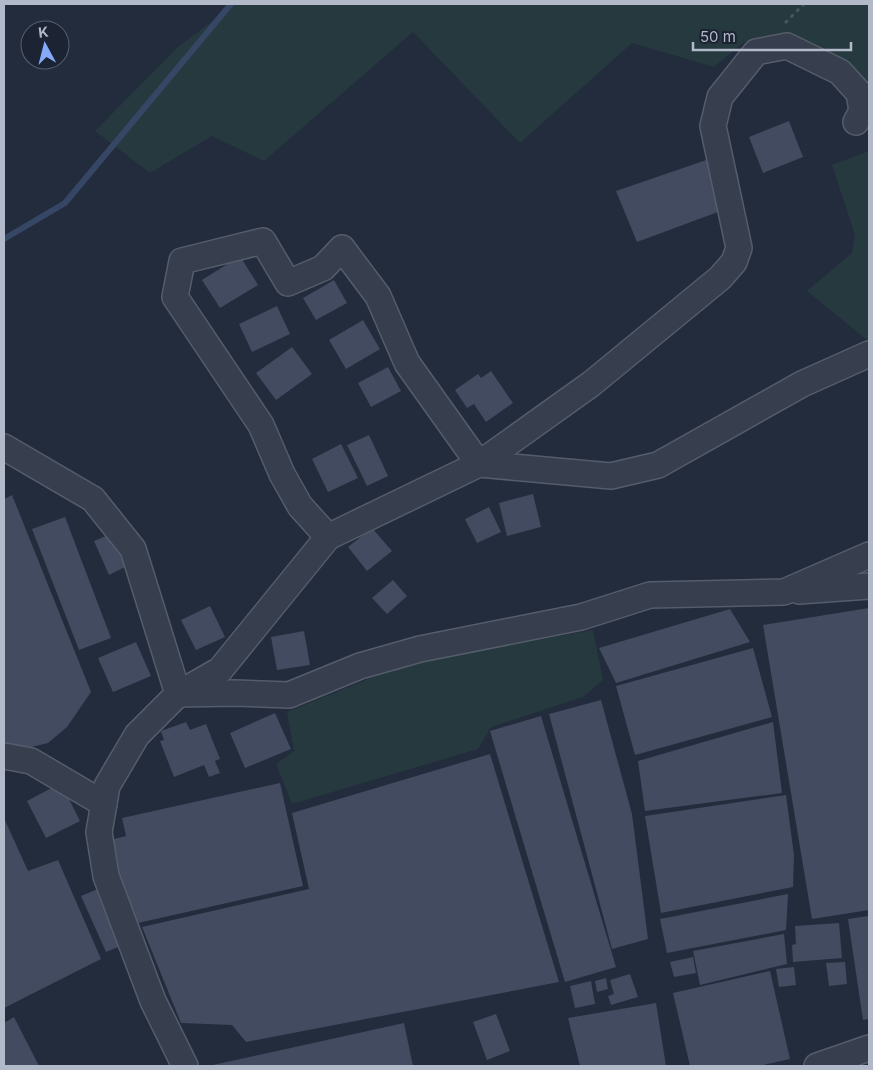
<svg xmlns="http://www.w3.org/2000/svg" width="873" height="1070" viewBox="0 0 873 1070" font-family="Inter,sans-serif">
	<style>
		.green { fill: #25393e }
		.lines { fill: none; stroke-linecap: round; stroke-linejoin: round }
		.stream { stroke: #364665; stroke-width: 6 }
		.building { fill: #424b5f }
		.minor-casing { stroke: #555c6b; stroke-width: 28 }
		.path { stroke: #43565b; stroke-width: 3; stroke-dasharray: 4 4; stroke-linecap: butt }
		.minor { stroke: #373e4d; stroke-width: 25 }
	</style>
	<rect width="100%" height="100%" fill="#232c3d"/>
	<g class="green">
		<polygon points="235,4 869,4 869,91 811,44 744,42 714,67 632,43 520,143 413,32 264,161 212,136 150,173 95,131 178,47"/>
		<polygon points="869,151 869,339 867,340 807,291 852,253 855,235 832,165"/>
		<polygon points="593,630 603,680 583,697 491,727 478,749 292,804 276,764 294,751 287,712 408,663"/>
	</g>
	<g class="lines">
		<polyline class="stream" points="4,239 65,203 231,4"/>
	</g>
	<g class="building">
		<polygon points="789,121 803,157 763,173 749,137"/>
		<polygon points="715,157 726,209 637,242 616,191"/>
		<polygon points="240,256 258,285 220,308 202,280"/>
		<polygon points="334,280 347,303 316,320 303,298"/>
		<polygon points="277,306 290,334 252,352 239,324"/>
		<polygon points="363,320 380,349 346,369 329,340"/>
		<polygon points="292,347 312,374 276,400 256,373"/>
		<polygon points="388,367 401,391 371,407 358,383"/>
		<polygon points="491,371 513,403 486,422 474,404 467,408 455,390 478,374 481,378"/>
		<polygon points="369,435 388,476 367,486 347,445"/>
		<polygon points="341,444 358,478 328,492 312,459"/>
		<polygon points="533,494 541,527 507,536 499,503"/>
		<polygon points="12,495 91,692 67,727 48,743 19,750 4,748 4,499"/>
		<polygon points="489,507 501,532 477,543 465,519"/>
		<polygon points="65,517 111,638 79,650 32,529"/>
		<polygon points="372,528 392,551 367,571 348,547"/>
		<polygon points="113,533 127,566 109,575 94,541"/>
		<polygon points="393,580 407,596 387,614 372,598"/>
		<polygon points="210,606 225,637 196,650 181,620"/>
		<polygon points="869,608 869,910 812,919 763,625"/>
		<polygon points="730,609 750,642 616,683 599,648"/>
		<polygon points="304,631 310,665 277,670 271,637"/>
		<polygon points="136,642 151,676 113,692 98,658"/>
		<polygon points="753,648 772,717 635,755 616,686"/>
		<polygon points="601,700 632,814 648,939 612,949 549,714"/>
		<polygon points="275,713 291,749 245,768 230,733"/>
		<polygon points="541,716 616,967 565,982 490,731"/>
		<polygon points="186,722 190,730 206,724 220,759 215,761 220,773 209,777 204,765 174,777 160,741 164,740 161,731"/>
		<polygon points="773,722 782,793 645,811 638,761"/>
		<polygon points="490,754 559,982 246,1042 232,1025 181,1023 142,927 309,889 292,813"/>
		<polygon points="61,783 80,821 46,838 27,801"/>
		<polygon points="280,783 303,886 138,923 115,863 110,840 126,836 122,818"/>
		<polygon points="786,795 794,855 793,887 661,913 645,816"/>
		<polygon points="4,818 28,871 58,860 101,959 4,1008"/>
		<polygon points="98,889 123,945 106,952 81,896"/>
		<polygon points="788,894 786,930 667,953 660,919"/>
		<polygon points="868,916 869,1019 863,1020 848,919"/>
		<polygon points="839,923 842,958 793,962 792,945 796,944 795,926"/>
		<polygon points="784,934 787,964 700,985 693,951"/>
		<polygon points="693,957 696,973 674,977 670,962"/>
		<polygon points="845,962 847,984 829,986 826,963"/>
		<polygon points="794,967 796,985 779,987 776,969"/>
		<polygon points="770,971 790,1059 759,1066 690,1066 673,993"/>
		<polygon points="630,974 638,997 611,1005 608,996 614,994 610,980"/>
		<polygon points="606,978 608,989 597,992 595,981"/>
		<polygon points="591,981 595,1004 575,1008 570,986"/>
		<polygon points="656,1003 666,1066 580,1066 568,1018"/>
		<polygon points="496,1014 510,1051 487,1060 473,1022"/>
		<polygon points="14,1017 39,1066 4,1066 4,1023"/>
		<polygon points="404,1023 413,1066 213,1066 213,1065"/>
	</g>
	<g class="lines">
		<g class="minor-casing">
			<g id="minor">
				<polyline points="4,447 93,499 133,549 178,694 235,693 289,695 360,666 420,649 581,617 650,595 784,592 869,555"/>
				<polyline points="328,537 300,506 282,474 261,425 175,297 182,261 263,241 288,283 323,268 342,248 378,296 407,363 479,464 591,384 720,278 734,262 739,248 713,126 720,97 756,52 787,46 840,72 859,93 862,111 856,122"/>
				<polyline points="799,591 869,586"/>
				<polyline points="4,756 31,761 104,804"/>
				<polyline points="185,1066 153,1001 106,876 99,832 107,786 137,735 178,694 220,670 328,537 479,464 611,476 658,465 802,384 869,354"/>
				<polyline points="817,1066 869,1048"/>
			</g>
		</g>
		<polyline class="path" points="785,23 804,4"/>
		<use href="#minor" class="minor"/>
	</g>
	<rect width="873" height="1070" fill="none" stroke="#b2b9c9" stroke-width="10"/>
	<g transform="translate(45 45) rotate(353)"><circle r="24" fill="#1c2332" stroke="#585f6e"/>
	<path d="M0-4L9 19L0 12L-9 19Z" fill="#86a9fa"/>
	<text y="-8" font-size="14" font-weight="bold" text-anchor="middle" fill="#b2b9c9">K</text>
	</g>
	<path d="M693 42v8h158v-8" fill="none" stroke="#b2b9c9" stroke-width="2.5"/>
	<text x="700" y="42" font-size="15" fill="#b2b9c9" stroke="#1c2332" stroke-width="4" paint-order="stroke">50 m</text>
</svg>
